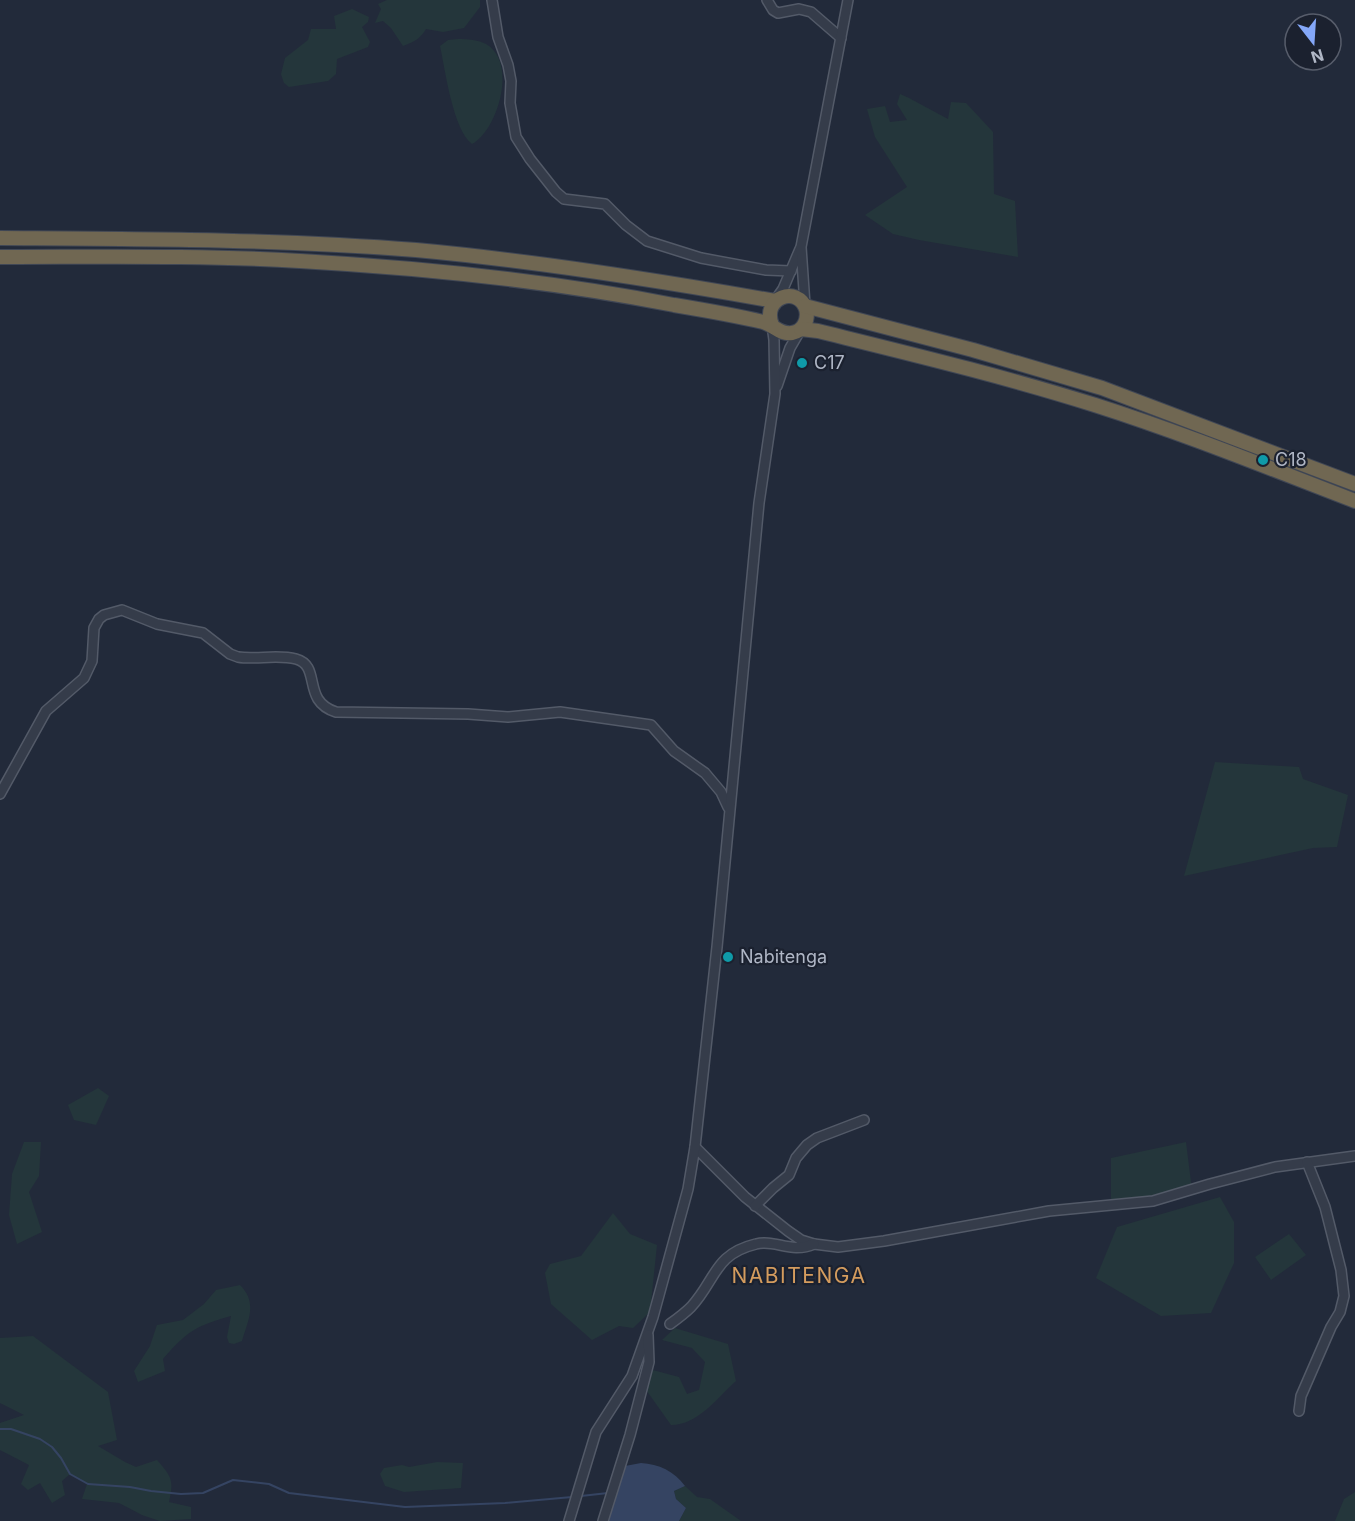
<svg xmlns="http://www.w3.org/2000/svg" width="1355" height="1521" viewBox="0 0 1355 1521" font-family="Inter,sans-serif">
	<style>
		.green { fill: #24363b }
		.water { fill: #354462 }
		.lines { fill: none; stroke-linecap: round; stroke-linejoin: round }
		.stream { stroke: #354462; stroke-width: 2 }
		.minor-casing { stroke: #535a68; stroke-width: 12 }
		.highway-casing { stroke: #404755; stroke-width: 16 }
		.minor { stroke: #353c4a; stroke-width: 9 }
		.highway { stroke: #706752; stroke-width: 14 }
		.culture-dot { fill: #0f9aa8; stroke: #1b212f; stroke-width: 2 }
		.labels { text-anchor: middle; stroke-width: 4.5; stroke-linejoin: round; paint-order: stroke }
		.poi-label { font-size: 18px; fill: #b0b7c6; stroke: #1b212f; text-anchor: start }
		.quarter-label { font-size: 21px; letter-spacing: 1.5px; fill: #d49c5e; stroke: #1b212f }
	</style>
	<rect width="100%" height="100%" fill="#222a3a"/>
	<g class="green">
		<path d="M387,0H480V7L464,28L443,32L426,29C420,39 414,42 403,46L391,28L383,21L375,23L381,9L378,4Z"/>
		<polygon points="352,9 369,17 368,22 362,27 370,42 368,47 337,59 336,74 328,81 289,87 284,83 281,74 285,58 308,40 311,29 336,29 334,16"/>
		<path d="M458,39C467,39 479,40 486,44C518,62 498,130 472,144C453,130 445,69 440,46L448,40Z"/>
		<polygon points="900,94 909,98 948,119 951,102 966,103 993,132 994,194 1015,201 1018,257 919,240 893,234 865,215 907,187 875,137 867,109 885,106 890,122 907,120 897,104"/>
		<polygon points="1215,762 1299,767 1303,779 1348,795 1337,847 1313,848 1184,876"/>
		<polygon points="98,1088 109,1096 96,1125 74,1120 68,1105"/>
		<polygon points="24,1142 41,1142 39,1176 29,1192 42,1232 17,1244 9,1215 12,1174"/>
		<polygon points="1186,1142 1192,1190 1111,1206 1111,1158"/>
		<polygon points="1220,1197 1234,1222 1234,1263 1211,1313 1161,1316 1096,1278 1117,1227"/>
		<polygon points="613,1213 630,1234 657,1245 650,1312 633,1328 619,1326 592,1340 551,1304 545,1273 550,1264 581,1256"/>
		<polygon points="1289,1234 1306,1255 1271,1280 1255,1257"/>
		<path d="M240,1285C258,1303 248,1320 242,1341L234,1344L229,1343L227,1337L231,1316C196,1326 187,1331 163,1359L165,1371L138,1382L134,1371L150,1346L157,1325L183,1320L204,1304L216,1290Z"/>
		<path d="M675,1328L728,1344L736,1381C717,1398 698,1425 671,1425L644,1387L649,1369L679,1377L687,1394L699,1390L705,1362L692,1348L662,1340Z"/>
		<path d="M33,1336L108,1392L117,1440L98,1446L125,1462L136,1467L157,1460C172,1477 174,1481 169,1502L191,1507V1519L160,1521L142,1515L119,1503L82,1499L87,1484L70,1474L62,1481L65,1495L52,1503L40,1483L28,1490L21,1484L29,1465L0,1450V1423L24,1415L0,1403V1338Z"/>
		<polygon points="437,1462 463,1463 461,1488 404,1492 385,1486 380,1474 384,1468 402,1465 409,1467"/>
		<polygon points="685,1486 697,1497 710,1499 741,1521 679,1521 686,1508 676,1499 674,1491"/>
		<polygon points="1355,1492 1355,1521 1335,1521 1344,1499"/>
	</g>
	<path class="water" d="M641,1463C659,1464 674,1471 685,1486L674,1491L676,1499L686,1508L679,1521H608L625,1466Z"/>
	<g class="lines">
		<g class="stream">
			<polyline points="0,1429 11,1429 40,1439 52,1447 61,1458 70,1474 88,1484 130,1487 151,1491 181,1494 203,1493 233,1480 269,1484 289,1493 405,1507 505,1503 572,1497"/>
			<polyline points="581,1496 608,1493"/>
		</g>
		<g class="minor-casing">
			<g id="minor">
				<polyline points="492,0 498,37 508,65 511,81 510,103 516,137 530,159 556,192 564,199 605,204 626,225 647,241 701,258 766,270 791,271"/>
				<polyline points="767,0 773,10 778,13 799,9 811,12 841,38"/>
				<polyline points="776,299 783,289 800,249"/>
				<polyline points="805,305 801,247 848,0"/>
				<polyline points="777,386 790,348 801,329"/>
				<path d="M0,794L46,711L84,678L92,661L94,628L99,619L104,615L122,610L157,624L203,633L230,654L238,657C256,660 277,654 296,659C322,666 301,701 336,712L468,714L508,717L560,712L651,725L674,751L705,773L721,792L728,807"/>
				<polyline points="695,1147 745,1197 788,1231 801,1240 814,1244 838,1247 884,1241 1049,1211 1153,1201 1210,1184 1275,1167 1355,1156"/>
				<polyline points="755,1206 773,1188 789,1175 796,1158 807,1145 817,1138 864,1120"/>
				<path d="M670,1324C677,1319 685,1313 691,1307C716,1280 714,1254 756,1244C775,1239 791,1254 814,1244"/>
				<polyline points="1299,1411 1301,1396 1331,1327 1340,1312 1344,1296 1341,1270 1325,1207 1307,1162"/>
				<polyline points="569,1521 596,1432 632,1376 653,1317 688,1189 695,1147 717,947 759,503 775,394 774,340 772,325"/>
				<polyline points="603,1521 630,1435 649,1362 648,1335"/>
			</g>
		</g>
		<g class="highway-casing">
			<g id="highway">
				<path d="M0,238C139,239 278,239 416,250C537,261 656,280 775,301"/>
				<path d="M0,257C100,257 200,255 300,261C425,268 551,281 674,305C704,310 734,315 763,322C774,325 780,335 792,333C803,331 809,320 806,309C798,285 761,297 772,325"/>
				<polyline points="805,306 973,350 1102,388 1355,484"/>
				<path d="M801,329L818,331C911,354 1003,376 1095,405C1183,433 1269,468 1355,501"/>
			</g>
		</g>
		<use href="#minor" class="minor"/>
		<use href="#highway" class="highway"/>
	</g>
	<g class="culture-dot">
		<circle cx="802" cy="363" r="6"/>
		<circle cx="1263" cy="460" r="6"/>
		<circle cx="728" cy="957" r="6"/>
	</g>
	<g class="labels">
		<g class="poi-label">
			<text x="814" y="369">C17</text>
			<text x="1275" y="466">C18</text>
			<text x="740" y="963">Nabitenga</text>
		</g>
		<g class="quarter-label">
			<text x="799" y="1283">NABITENGA</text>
		</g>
	</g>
	<g transform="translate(1313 42) rotate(163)"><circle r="28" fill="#1b212f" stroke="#575d6b" stroke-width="1.5"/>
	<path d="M0-4.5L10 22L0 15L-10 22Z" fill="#84a7f8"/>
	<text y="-9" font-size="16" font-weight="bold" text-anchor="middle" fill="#b0b7c6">N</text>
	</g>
</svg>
